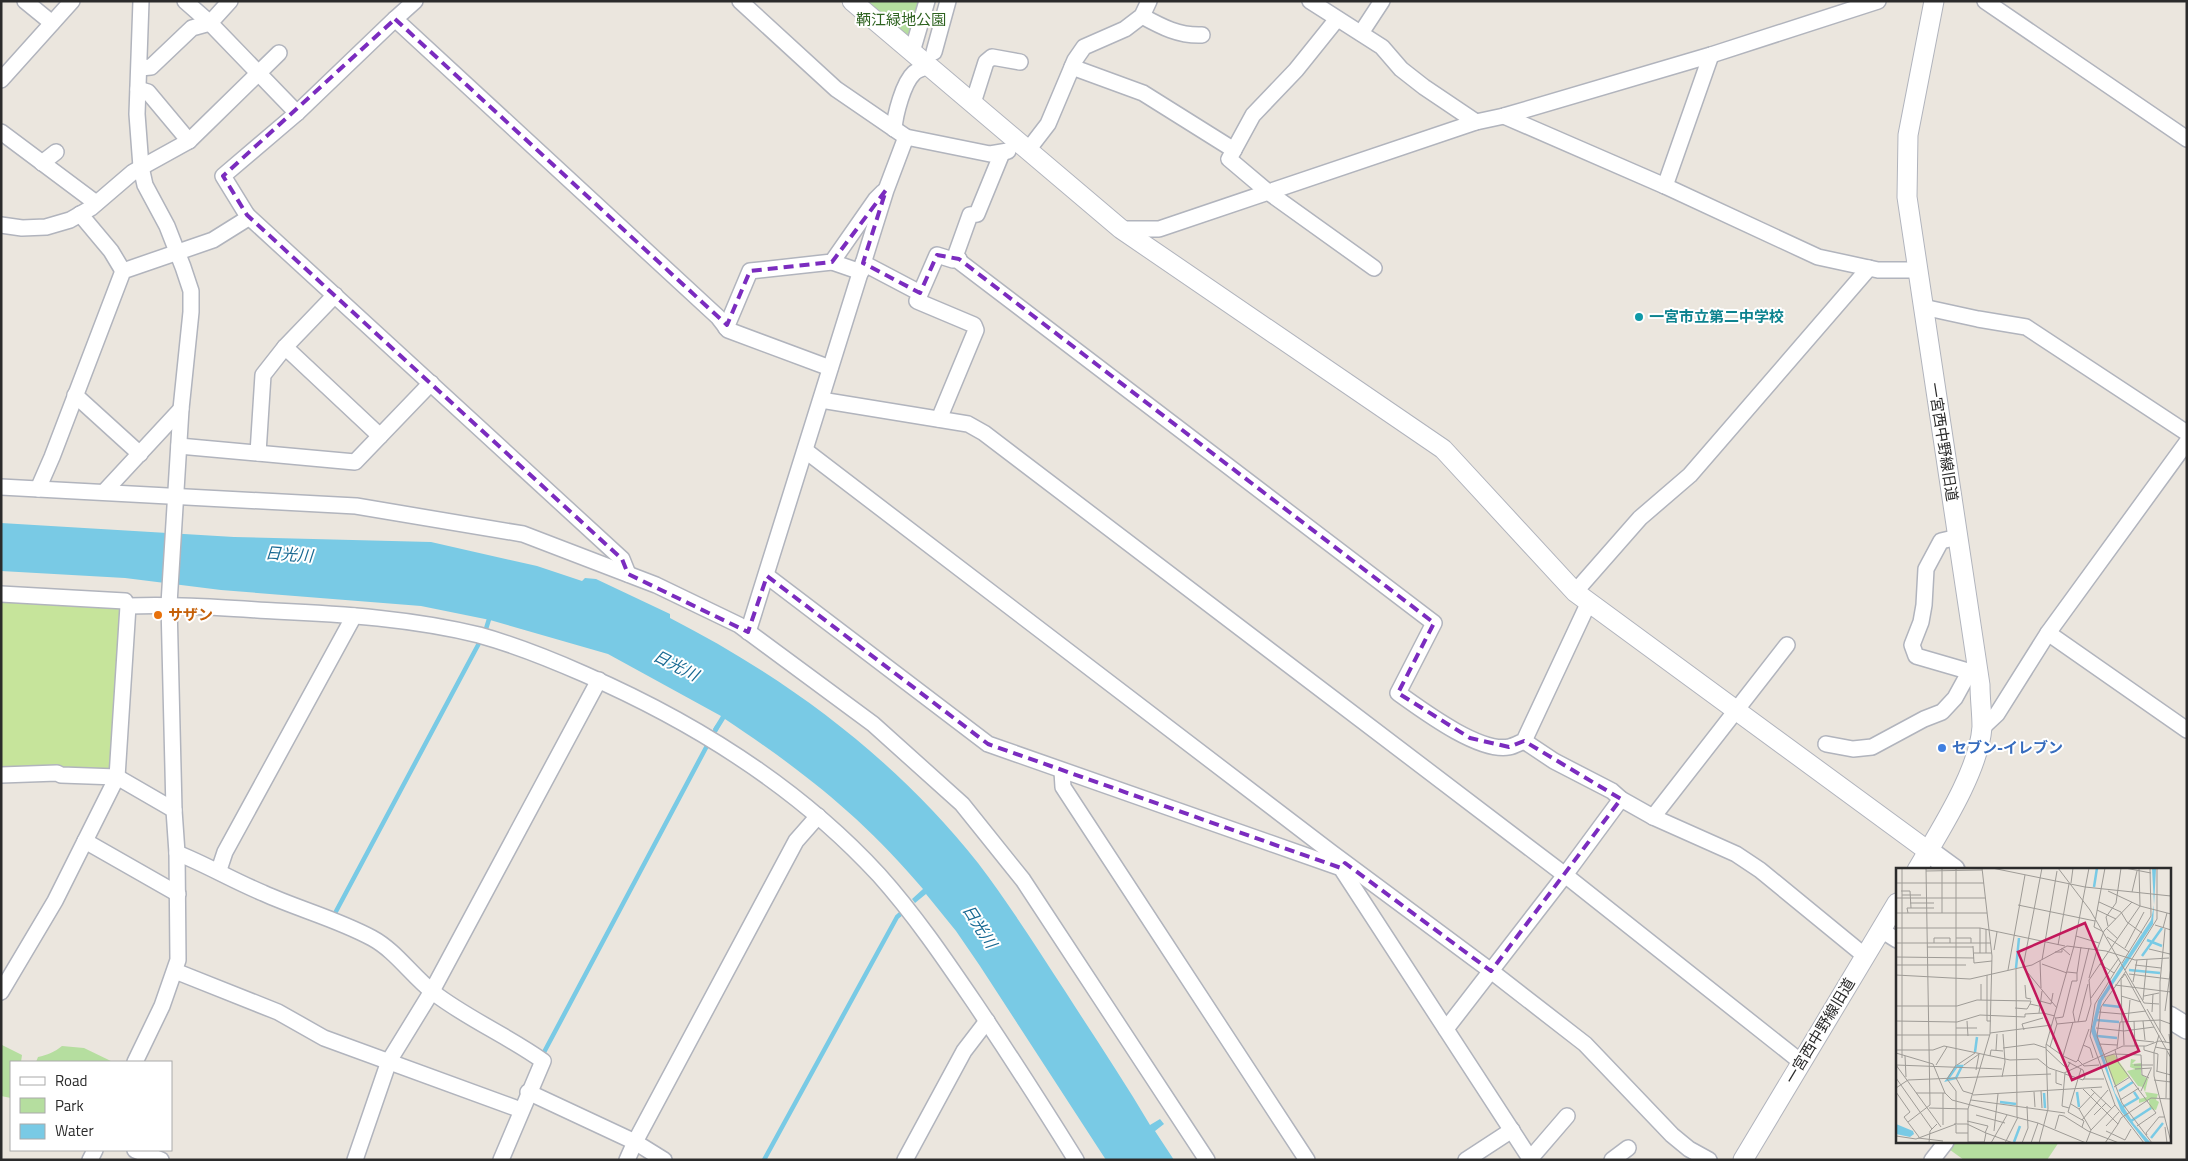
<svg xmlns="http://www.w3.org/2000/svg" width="2188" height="1161" viewBox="0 0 2188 1161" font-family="'Titillium Web','Noto Sans JP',sans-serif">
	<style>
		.green { fill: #b5de9f }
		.pitch { fill: #c6e49b }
		.water { fill: #79cae5 }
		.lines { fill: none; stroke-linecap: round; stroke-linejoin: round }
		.stream { stroke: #79cae5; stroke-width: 4.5 }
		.minor-casing { stroke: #b1b4bd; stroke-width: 18 }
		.tertiary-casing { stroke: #b1b4bd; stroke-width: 21 }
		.secondary-casing { stroke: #b1b4bd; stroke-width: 24 }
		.minor { stroke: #fff; stroke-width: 15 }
		.tertiary { stroke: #fff; stroke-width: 19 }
		.secondary { stroke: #fff; stroke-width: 21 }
		.marked { fill: none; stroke: #7b2cbf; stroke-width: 4; stroke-dasharray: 10 6; stroke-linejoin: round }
		.culture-dot { fill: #0f9aa8; stroke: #fff; stroke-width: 2 }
		.food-dot { fill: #e8710a; stroke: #fff; stroke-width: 2 }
		.shop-dot { fill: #3f7fe0; stroke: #fff; stroke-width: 2 }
		.labels { text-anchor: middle; stroke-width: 4; stroke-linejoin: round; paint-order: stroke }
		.park-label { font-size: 15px; fill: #2e6320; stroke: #fff }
		.culture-label { font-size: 15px; font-weight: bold; fill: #0d838f; stroke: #fff; text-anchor: start }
		.street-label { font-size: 15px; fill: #2b2b2b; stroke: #fff }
		.food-label { font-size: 15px; font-weight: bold; fill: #c56008; stroke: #fff; text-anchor: start }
		.shop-label { font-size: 15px; font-weight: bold; fill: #366cbe; stroke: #fff; text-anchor: start }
		.water-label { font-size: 16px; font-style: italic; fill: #186992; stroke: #fff }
		.inset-river { fill: none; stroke: #79cae5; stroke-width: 2.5 }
		.inset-road { fill: none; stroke: #9e9b96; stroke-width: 1 }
		.view { fill: #c2185b; fill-opacity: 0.15; stroke: #c2185b; stroke-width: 2.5 }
		.inset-edge { fill: none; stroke: #2b2b2b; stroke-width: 2.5 }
	</style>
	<rect width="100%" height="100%" fill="#ebe6de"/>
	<g class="green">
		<polygon points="852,1 927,1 912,52"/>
		<polygon points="1,1042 2,1045 22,1055 21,1062 11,1062 11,1098 1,1096"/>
		<path d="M62,1046L84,1048L113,1062H36L38,1057C47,1055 55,1052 62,1046Z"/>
		<polygon points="1949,1142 2059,1142 2047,1160 1964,1160 1946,1147"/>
	</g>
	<polygon class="pitch" points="1,601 121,609 114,772 62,771 61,766 1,769"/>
	<path class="water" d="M1,523L234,537L431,542L537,566L582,581L585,578L596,579L670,614V618C787,678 896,759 978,863C1009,904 1037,948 1065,991C1093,1035 1123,1079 1150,1125L1160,1119L1164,1124L1155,1131L1174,1160H1106L980,966L956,931L926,894L915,903L912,899L923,889C862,817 803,771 725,719L717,732L713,729L721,716L608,654L490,620L421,606L221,590L125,578L1,571Z"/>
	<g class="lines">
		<g class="stream">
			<polyline points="333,917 485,632 490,616"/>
			<polyline points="542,1056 717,727"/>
			<polyline points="764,1160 897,917 906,909"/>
		</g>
		<g class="minor-casing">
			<g id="minor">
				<polyline points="25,1 52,23"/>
				<polyline points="185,1 210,23"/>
				<polyline points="230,1 210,23 297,113"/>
				<polyline points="415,1 395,19 718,317 728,330 830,368"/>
				<polyline points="740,1 836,89 906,137 990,154 1008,151"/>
				<polyline points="1310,1 1382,47 1401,69 1424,87 1476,122"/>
				<polyline points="1985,1 2187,139"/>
				<path d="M1142,16C1162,27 1179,36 1202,35"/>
				<polyline points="1337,19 1296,70 1253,115 1229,159 1268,192 1374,268"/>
				<polyline points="1361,33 1382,1"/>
				<polyline points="912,52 927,1"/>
				<polyline points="934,52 948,1"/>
				<polyline points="1072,67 1143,93 1234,150"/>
				<polyline points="140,68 151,67 192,28 210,23"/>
				<polyline points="1,80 72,1"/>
				<polyline points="138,89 148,92 189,141"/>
				<polyline points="973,103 986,62 992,57 1020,62"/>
				<polyline points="1504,116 1665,186 1818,257 1878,270 1917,270"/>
				<path d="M894,129C895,115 903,83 914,73C917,70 923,68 928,66"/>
				<polyline points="1,132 96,203"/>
				<polyline points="1028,150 1048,124 1075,60 1084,47 1125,29 1142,16 1149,1"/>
				<path d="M1002,153L977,214L970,215L956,254L960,262L1434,623L1398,693C1422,710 1479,753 1509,747C1514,746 1519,743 1524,741L1589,602"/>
				<polyline points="42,163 56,152"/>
				<polyline points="1665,186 1711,55"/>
				<polyline points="80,214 111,251 123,271"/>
				<polyline points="247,215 622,559 628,574"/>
				<polyline points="1,225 22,228 46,227 70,220 91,208 133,172 189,141 279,53"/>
				<polyline points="1121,229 1159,229 1476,122 1504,116 1711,55 1878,1"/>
				<polyline points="832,262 861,272"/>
				<polyline points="863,263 920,293"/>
				<polyline points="1923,307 1978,319 2026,327 2187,433"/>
				<polyline points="726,328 750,271 832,262 876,199 883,192"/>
				<polyline points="285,347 380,436"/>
				<polyline points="75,395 140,454"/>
				<polyline points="821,400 968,424 984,433 1565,875 1801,1062"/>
				<polyline points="939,419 976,330 974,325 917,301 937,255 953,260 959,259"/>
				<polyline points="179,446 355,462 431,383"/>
				<polyline points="806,451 1332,853 1491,971 1585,1044 1672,1135 1689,1149 1709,1160"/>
				<polyline points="258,453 263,375 285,347 335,295"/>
				<polyline points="1,487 356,506 523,534 656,585 739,625 873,724 962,804 1023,880 1207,1160"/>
				<polyline points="38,489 52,457 123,271 213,240 245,220 247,215 223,176 297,113 395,19"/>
				<polyline points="104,492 181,409"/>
				<polyline points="767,576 988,744 1341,868 1531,1160"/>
				<polyline points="1575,592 1640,518 1690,475 1869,268"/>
				<path d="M1,594L125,601L128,606C177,604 226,608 275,611C343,614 414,619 479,635C515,645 550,659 584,674C694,722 797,786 879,875C914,914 944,958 974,1002C1009,1054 1043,1107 1076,1160"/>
				<polyline points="748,632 886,190 906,137"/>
				<polyline points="2048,633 2187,730"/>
				<polyline points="1982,728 1997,714 2048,633 2187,442"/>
				<polyline points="1524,741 1554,761 1612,791 1621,799 1653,817 1736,854 1760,870 1865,956"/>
				<polyline points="1826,744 1853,749 1872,747 1924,719 1942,712 1955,698 1966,678 1978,674 1916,656 1912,645 1921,622 1924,605 1926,569 1941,541 1958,537"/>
				<polyline points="1062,771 1063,787 1307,1160"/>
				<polyline points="1,775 57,773 61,775 117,777 174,810"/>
				<polyline points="1653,817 1787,645"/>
				<polyline points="85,841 178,894"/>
				<path d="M177,853C207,865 234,881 263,893C298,909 337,919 372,938C396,951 412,976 434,993C468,1019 508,1036 543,1061L501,1160"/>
				<polyline points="219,870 225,852 354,616"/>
				<polyline points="1881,930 1897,940"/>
				<polyline points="175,971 278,1012 324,1038 521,1110"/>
				<polyline points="1,992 55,901 117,777 128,606"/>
				<polyline points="1446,1029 1565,875 1621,799"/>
				<polyline points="135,1062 162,1006 178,960 177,853 174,810 169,604 181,409 191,312 191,291 183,267 167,226 145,185 141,167 137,114 141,1"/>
				<polyline points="528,1092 635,1142 664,1160"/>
				<polyline points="135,1150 161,1160"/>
				<polyline points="1530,1159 1567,1116"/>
				<polyline points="90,1160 95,1150"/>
				<polyline points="355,1160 389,1061 432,991 599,680"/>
				<polyline points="627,1160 635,1142 796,841 818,816"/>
				<polyline points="905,1160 964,1051 987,1021"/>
				<polyline points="1466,1160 1512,1130"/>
				<polyline points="1612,1160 1628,1148"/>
				<polyline points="1932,1160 1946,1142"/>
			</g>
		</g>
		<g class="tertiary-casing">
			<g id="tertiary">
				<polyline points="852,1 1121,229 1443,449 1575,592 1928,851"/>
				<path d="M1917,870C1939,832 1979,771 1982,727C1982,713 1980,699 1980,685L1907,197L1908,135L1934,1"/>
				<polyline points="1743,1160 1897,903"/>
			</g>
		</g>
		<g class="secondary-casing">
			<g id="secondary">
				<polyline points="1928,851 1954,870"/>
				<polyline points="2169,1017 2187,1028"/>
			</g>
		</g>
		<use href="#minor" class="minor"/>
		<use href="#tertiary" class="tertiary"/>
		<use href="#secondary" class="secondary"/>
	</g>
	<path class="marked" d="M395,19L727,325L750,271L832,262L886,190L863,263L920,293L937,255L959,259L1434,623L1398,693L1470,738L1509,747L1524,741L1621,799L1491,971L1345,863L1341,868L988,744L767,576L748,632L628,574L622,559L247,215L223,176Z"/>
	<circle class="culture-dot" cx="1639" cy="317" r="5"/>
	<circle class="food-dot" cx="158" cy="615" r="5"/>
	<circle class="shop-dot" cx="1942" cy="748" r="5"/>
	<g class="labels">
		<g class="park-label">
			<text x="901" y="25">鞆江緑地公園</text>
		</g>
		<g class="culture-label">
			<text x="1649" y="322">一宮市立第二中学校</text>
		</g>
		<g class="street-label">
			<text transform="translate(1943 442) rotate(81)" y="5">一宮西中野線旧道</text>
			<text transform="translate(1820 1031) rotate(-59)" y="5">一宮西中野線旧道</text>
		</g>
		<g class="food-label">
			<text x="168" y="620">サザン</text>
		</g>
		<g class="shop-label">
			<text x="1952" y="753">セブン-イレブン</text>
		</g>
		<g class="water-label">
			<text transform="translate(289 554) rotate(4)" y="6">日光川</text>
			<text transform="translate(676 665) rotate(27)" y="6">日光川</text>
			<text transform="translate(980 926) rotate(57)" y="6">日光川</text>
		</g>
	</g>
	<g transform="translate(1896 868)">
		<rect width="275" height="275" fill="#ebe6de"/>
		<path d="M235,191L240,192L236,196L245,195V206L252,211L249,224L262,226L260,232L263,234L260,242L254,241L253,232L243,235V231L251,229L247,219L242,218L231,203L239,201L234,199Z" fill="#b5de9f"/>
		<path d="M218,186L233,208L219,218L208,189Z" fill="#c6e49b"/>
		<path d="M256,0L260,1L257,56L206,133L199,160L219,225L238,256L255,275H250L225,243L195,163L202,133L255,52L258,37ZM0,256L17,263L18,266L14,269L0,266Z" fill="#79cae5"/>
		<path class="inset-river" d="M198,19L201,0M251,72L266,78M246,88L266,60M120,100L123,70M233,102L264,105M207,137L225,139M200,152L223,154M201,168L221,170M79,184L81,169M61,198H66L60,210L51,212ZM223,223L237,214M181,224L183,239M148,225L149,240M104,234L120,236M225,240L242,230L238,224M235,253L255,240M255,270L267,255M118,274L124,258"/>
		<path class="inset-road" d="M6,0V190M46,0V45M96,0L189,19L275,28M146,0L127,99L161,140M162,0L194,42L248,135L263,136M229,0L255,5M243,0L244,38L275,46M30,3L86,2M0,15H88M175,15L177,0M5,23H14L15,40M212,23L244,38M236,24L241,3M6,27H25M0,30H89M203,34L225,44L231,54L246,65M14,35H38M122,37L199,53M201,42L220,51M0,45H91M12,45L11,40H38M259,57L275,62M212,58L210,49L220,35L225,0M0,60H84L169,78M210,60L222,71M267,60L271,45M206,63L198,59L209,0M180,68L203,75M211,69L233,84M60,70H75V75M0,75H95M38,75V70H54V75M162,77L173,16M77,78L78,95L96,93M178,78L193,0M31,79H77M229,80L248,44M253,81L274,86M98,82L101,64M201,82L208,63L236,34M159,84H166V80L174,87M78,85H96M84,85V60M90,85V61M0,89L78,90M146,92L161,3M144,93L145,120M225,94L199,136L194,168L219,237L248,275M226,95L255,48L254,0M146,96L171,105M204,96L218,105M0,97H70M239,97L265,100M120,101L121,249M112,102L129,7M229,102L261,51V0M230,103L205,139L201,168L226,235L256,275M181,105L185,79M233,106L273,111M0,107L74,111L136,97L171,78L210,83L239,92L273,90M91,107V153H95M193,110L201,82M225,110L226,154M226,110L229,106L275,190M237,114L241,92M129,117L130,130L135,131M219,117L275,124M225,128L245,134M248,128L263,125M195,130L223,90M85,132V116M247,132L251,91M144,133L155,136L157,125M0,138H61L81,132L135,133L134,136L143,138M119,140L131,141L134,136M251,141L270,174M269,143L275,99M203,144L226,146L250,143M256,144L257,126M143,145L146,123M160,150L167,149L176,113H181V105L171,104M0,153L61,154L84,147L129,149V146L147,145L159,148M71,153L72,168M190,153L195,136L193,112L244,38M238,153L239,178M247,153L249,172M179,154L177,144L193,80M182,154L192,116M227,154L228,177M232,154L234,132M161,156L190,153M60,160H81M200,160L228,163L258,159M128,162L126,156L147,150M264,164V114L269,61M94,165L156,157M0,167H94M263,167L258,184V208L275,274M239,172L258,174M150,176L167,188L177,154M203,176L221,177M187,177L194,180L197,190M248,178V182L262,186L261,203M154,179L161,156L159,149M259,179L275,182L273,166M107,180L138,176L150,180M221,180L224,154L264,152L275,156M150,181L168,198L172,199L174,194M0,182H37L48,178L114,192L142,191L153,200L168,205L227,178H250L263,173L275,175M100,182L101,166M219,182L222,194L260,245L241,258M0,185L37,196L49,225L56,232L142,255L190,275M9,188L10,209M94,188L95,182L107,183M167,188L180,194L182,192L188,198L203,197M208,189L218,186L245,187L246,207L253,210M182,192L193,161M0,197L106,201M0,197L45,259M40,197L51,179M61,197L79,185M68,197L83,186M238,197H257M185,201L172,244L188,253L186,259M239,201L256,200M80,202L83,186M160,203V215L166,217M260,203L275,207M169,205L166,238L173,240M169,206L187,212L189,209L187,202L172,194M106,209L109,194L107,166M0,210L36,261M60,210L67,223L77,226M187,211H208M258,212L275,214M218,219L234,209M0,220L12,212L155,206M187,221L222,256L209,275M195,221L216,241M145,223L146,240M245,223L255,201M0,224L14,244L8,249L23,269M138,224L139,239M20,225H49M77,227L206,219M270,230L271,183M75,232L169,245M224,232L243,220M175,236L183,241L199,224M33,240L72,241M183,241L195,262M80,247L109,255M198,247L210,235M168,248L192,263L223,275M186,252L212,222M71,253L92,258L89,265M12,254L34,237L30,0M58,256H71L90,265L88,275M222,256L225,250L255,230L275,231M47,257V225M60,257V265H72M210,258L223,244M269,259L271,275M159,261L163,247L168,248M98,263L102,226M210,263L229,272L235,261M90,265L117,275M251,267L250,265L263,249H269M0,268L20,271L60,256V223L51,211L60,197V0M22,270L47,273M72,274H88M33,275L34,263L41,256M72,275V241L94,166L96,88L86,0M95,275L111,247M109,275L122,249M126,275L132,260L131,238M135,275L142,255M143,275L152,241L150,177L178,78M190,275L195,262L219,237"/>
		<path class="view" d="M189,55L243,183L176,212L122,84Z"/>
		<rect width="275" height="275" class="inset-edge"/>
	</g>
	<rect width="2188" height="1161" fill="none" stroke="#2b2b2b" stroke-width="5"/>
	<rect x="10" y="1061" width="162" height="90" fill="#ffffff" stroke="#aaaaaa"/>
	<rect x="20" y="1077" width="25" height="8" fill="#ffffff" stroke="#aaaaaa"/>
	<text x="55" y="1086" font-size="15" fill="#2b2b2b">Road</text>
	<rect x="20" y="1098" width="25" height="15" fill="#b5de9f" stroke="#aaaaaa"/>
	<text x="55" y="1111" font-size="15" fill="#2b2b2b">Park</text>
	<rect x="20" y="1124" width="25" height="15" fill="#79cae5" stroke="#aaaaaa"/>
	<text x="55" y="1136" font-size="15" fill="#2b2b2b">Water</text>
</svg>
